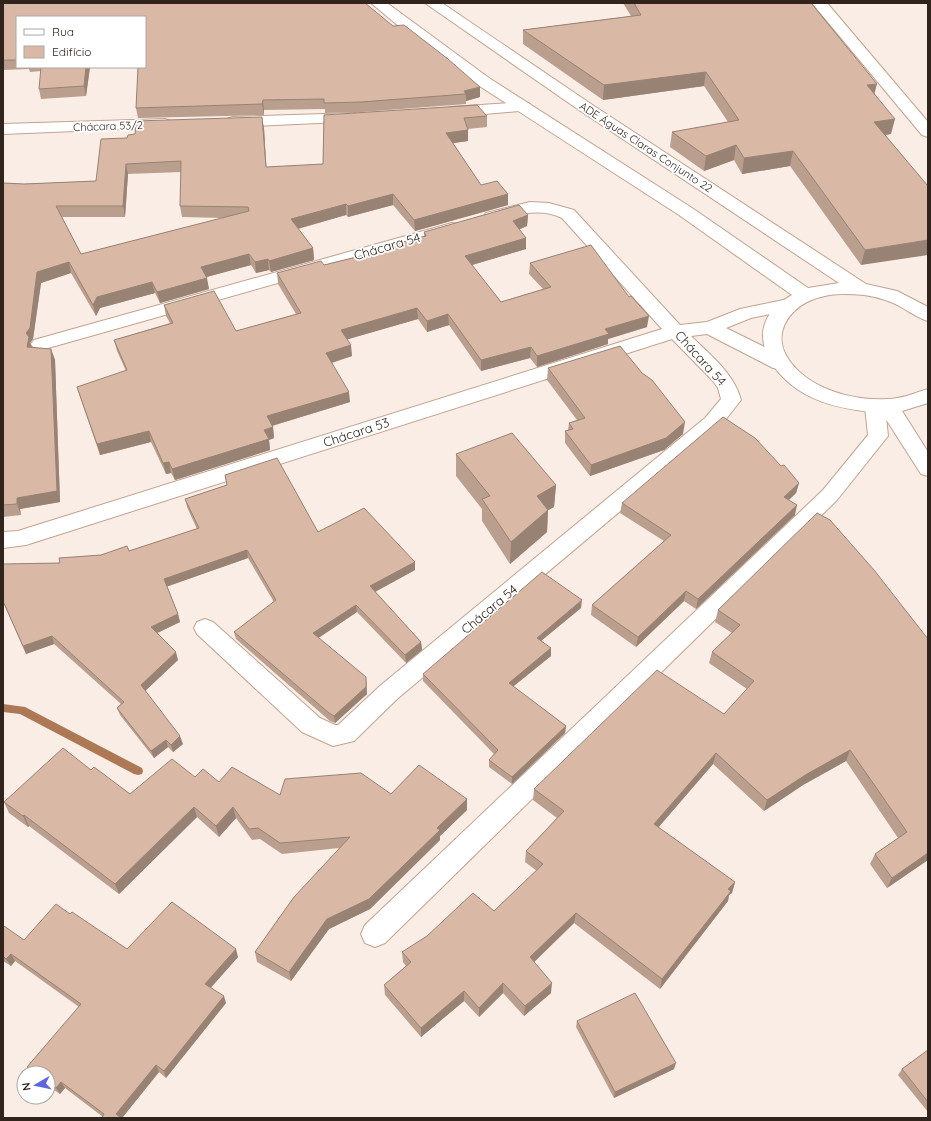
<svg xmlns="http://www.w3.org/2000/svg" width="931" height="1121" viewBox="0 0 931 1121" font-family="Quicksand,sans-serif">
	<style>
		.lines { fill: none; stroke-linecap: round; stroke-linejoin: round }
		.stream { fill: #ad7955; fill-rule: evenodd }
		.minor-casing { stroke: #c2a38f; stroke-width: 2 }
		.tertiary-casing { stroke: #c2a38f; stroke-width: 2 }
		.minor { fill: #fff; fill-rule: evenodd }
		.tertiary { fill: #fff; fill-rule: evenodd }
		.wall { fill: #bb9f8e; fill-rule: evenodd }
		.shaded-wall { fill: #988274 }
		.building { fill: #d9b9a5; stroke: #988274; fill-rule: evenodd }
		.labels { text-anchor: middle; stroke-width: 3.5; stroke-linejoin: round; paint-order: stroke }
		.far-street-label { font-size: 11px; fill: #30241c; stroke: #fff }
		.street-label { font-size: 13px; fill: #30241c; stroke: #fff }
	</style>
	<rect width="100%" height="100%" fill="#faede5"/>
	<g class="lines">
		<polygon class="stream" points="3,704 25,707 142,768 143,771 142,774 138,775 134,774 20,714 3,712"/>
		<g class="minor-casing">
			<g id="minor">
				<polygon points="524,102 530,104 532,107 530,110 451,117 445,115 443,112 445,109 451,107"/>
				<polygon points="355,113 361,115 363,118 361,121 233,127 227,125 225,122 227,119 233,117"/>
				<polygon points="165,119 171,121 173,124 171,127 3,134 3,124"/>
				<path d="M530,202L549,203L574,210L680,325L707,322L740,309L788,299L795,301L797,305L795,309L751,318L726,328L787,358L790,363L787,368L780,369L773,368L707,334L691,336C710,355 734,373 741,400L719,428L397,699L354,741L333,746L302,732L197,634L194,628L197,622L205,619L213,622L320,718L335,725H338L381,685L705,418L721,399L718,388L713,381L672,339L26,545L3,548V532L18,531L662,329L562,218C545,210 528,212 510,217C502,219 495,223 486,221L483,217L486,213Z"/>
				<polygon points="452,223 458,224 461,228 458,232 41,350 34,348 31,344 34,340"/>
				<polygon points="875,400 882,402 885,407 888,436 837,500 385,943 375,947 365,943 361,934 365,925 823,490 868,435 865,407 868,402"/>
			</g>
		</g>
		<g class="tertiary-casing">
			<g id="tertiary">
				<path d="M371,3H387L489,78L692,208L808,288L839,283L579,110L425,3H442L591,104L866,284L897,291L928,307V321C918,318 910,312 901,307C889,300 877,297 864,295C850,294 835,293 821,297C793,303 769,332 789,360C809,389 853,401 887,399C902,399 914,393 928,389V403L902,411L928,452V476L921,474L882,413C857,411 828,407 805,394C765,371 741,323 792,295L679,215L478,85L407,33Z"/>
				<polygon points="812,3 827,3 928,122 928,137 922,135"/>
			</g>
		</g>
		<use href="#minor" class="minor"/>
		<use href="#tertiary" class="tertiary"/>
	</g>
	<g class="wall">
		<polygon points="3,3 393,26 480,97 466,101 466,104 362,112 325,113 325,109 264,110 264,115 138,118 136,108 145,17 17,17 17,67 90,67 86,96 41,99 39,89 41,71 30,72 29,69 3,70"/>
		<polygon points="623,3 811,3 875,94 891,134 885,135 928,186 861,265 790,166 742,174 734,160 704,171 670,147 672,132 728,122 704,86 603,100 523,44 523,30 631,16"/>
		<path d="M324,115L487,116V127L468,129V141L453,143L481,185L508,205L415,231L393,205L348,217L346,215L298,229L313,248L314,260L271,272L269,270L256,273L251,265L206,277L209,289L160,303L155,293L100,308L96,316L71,273L41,283L33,339L30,343L32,347L51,349L55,360L60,502L20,509L21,515L3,517V183L24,184L96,181L127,138L264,128L266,167L323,164ZM181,172L180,206L182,217L223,218L81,254L62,217H125L128,174Z"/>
		<polygon points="528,215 527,226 520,229 526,249 472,265 501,302 543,289 529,274 530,263 647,327 608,339 608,344 537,367 530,358 481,371 449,325 427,332 418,319 347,339 352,356 332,363 350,402 272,426 273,427 274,438 269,440 270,450 175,480 171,473 166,474 151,442 100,455 80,397 77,387 126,371 117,351 114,340 170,323 166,316 164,305 236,331 296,314 278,284 277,273 324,265 391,248 391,245 424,236 424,232"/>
		<polygon points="548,368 683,434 664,450 590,476 565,443 565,431 568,430 569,423 577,420 547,380"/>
		<polygon points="456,454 556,485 554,507 548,510 547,532 510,564 482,521 482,509 456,476"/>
		<polygon points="781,466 799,483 796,493 789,500 795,515 696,609 684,601 636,647 591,615 592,605 664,541 620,513 622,503"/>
		<polygon points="225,475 318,532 415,562 415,570 375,592 421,642 422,650 406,663 357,612 318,638 366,677 367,694 335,723 330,721 236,639 234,632 274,602 248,558 167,586 178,614 180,622 157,633 178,660 145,691 183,744 173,752 168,747 154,758 120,715 117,708 121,704 54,644 26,654 3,602 3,564 60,563 101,555 129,551 197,529 187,507 185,499 227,485"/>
		<polygon points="581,608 541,641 551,648 551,656 513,686 566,726 565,733 512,784 489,767 489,760 494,754 423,681 423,674"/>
		<polygon points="718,610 928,639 928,860 887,888 870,864 875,854 898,838 846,761 803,785 764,811 713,764 658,827 735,882 732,893 729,895 728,901 660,989 574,923 534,962 551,993 524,1016 503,993 479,1017 464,1001 421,1037 385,995 384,985 406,966 403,962 402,952 494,911 537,871 525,862 526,851 557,818 533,800 534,789 724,714 747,689 709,663 712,652 732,633 715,622"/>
		<polygon points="91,770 130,794 195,777 280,795 391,794 467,799 467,810 440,836 440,840 370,909 329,929 291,981 257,962 255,952 339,848 282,854 260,839 252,840 236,818 219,837 197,817 119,894 29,826 28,827 9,813 4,802"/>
		<polygon points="70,914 127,949 238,957 211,987 226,1003 166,1078 159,1072 122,1118 102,1118 103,1117 65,1088 60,1094 48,1086 48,1073 31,1073 27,1067 79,1007 15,961 11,966 3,961 3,927 24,940"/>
		<polygon points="577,1021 674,1069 614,1098 576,1027"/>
		<polygon points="928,1050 928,1112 898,1075 902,1069"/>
	</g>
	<g class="shaded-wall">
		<polygon points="86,67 90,67 86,96 84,86"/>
		<polygon points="706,72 704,86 603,100 604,85"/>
		<polygon points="877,84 873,99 867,85"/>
		<polygon points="480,87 480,97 466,101 466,94 464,91"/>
		<polygon points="263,100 264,110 264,115 262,104"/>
		<polygon points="262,117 264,128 267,178 266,167"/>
		<polygon points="895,119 891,134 871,137 874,122"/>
		<polygon points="468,130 468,141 447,144 446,133"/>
		<polygon points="736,145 734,160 704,171 706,156"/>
		<polygon points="793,151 790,166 742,174 744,158"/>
		<polygon points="126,164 128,174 125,217 123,206"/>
		<polygon points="393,194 393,205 348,217 348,206"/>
		<polygon points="508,194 508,205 415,231 414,220"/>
		<polygon points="346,204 346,215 293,230 291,219"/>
		<polygon points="528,215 527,226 513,232 513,221"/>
		<polygon points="526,238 526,249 465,267 465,256"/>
		<polygon points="928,240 928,255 861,265 865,250"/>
		<polygon points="313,248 314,260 271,272 269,261"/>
		<polygon points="249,254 251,265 203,278 201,267"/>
		<polygon points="268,259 269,270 256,273 255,262"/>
		<polygon points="69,262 71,273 41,283 33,339 30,343 32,348 27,347 26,333 37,272"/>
		<polygon points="207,278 209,289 160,303 157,292"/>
		<polygon points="152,282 155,293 100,308 96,316 93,305 97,297"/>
		<polygon points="417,308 418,319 342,341 341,330"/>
		<polygon points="448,314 449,325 427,332 427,321"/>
		<polygon points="649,316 647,327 608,339 608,344 537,367 537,356 605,329"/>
		<polygon points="351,345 352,356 327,364 326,353"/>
		<polygon points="531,347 530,358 481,371 481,360"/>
		<polygon points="51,349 55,360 60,502 20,509 21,515 17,504 17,498"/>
		<polygon points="349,392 350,402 268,427 267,416"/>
		<polygon points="685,422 683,434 664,450 590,476 591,465"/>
		<polygon points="273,427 274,438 269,440 270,450 175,480 172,469 264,430"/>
		<polygon points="149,431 151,442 100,455 97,444"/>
		<polygon points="169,462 171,473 166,474 163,463"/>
		<polygon points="799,483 796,493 781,507 784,497"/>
		<polygon points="556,485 554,507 536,517 537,496"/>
		<polygon points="797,505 795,515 696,609 698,599"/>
		<polygon points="548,510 547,532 510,564 511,542"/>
		<polygon points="247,550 248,558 166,587 164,579"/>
		<polygon points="415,562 415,570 371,594 370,586"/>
		<polygon points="686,591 684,601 636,647 638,637"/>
		<polygon points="582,600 581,608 536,645 537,638"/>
		<polygon points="356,605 357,612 314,641 313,633"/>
		<polygon points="178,614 180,622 153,635 151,627"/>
		<polygon points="52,636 54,644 26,654 23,646"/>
		<polygon points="421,642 422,650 406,663 405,655"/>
		<polygon points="551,648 551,656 509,690 509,683"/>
		<polygon points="176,652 178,660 143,693 141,685"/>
		<polygon points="366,677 367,694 335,723 334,716"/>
		<polygon points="566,726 565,733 512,784 512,777"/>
		<polygon points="180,736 183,744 173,752 171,745"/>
		<polygon points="166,740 168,747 154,758 151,751"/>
		<polygon points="850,750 846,761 803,785 764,811 767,800 807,774"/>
		<polygon points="716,753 713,764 652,835 654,824"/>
		<polygon points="467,799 467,810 440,836 440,840 370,909 329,929 291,981 289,972 327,919 437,828"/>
		<polygon points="194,807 197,817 119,894 115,884"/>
		<polygon points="233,807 236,818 219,837 216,826"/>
		<polygon points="24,815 29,826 28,827 23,816"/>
		<polygon points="928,853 928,860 887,888 892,878"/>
		<polygon points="735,882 732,893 729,895 728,901 660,989 662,979 728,889"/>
		<polygon points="576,913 574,923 529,967 530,957"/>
		<polygon points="236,949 238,957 208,991 205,984"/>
		<polygon points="11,954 15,961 11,966 6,959"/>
		<polygon points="503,983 503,993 479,1017 479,1008"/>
		<polygon points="552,983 551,993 524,1016 525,1006"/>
		<polygon points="464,991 464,1001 421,1037 421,1028"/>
		<polygon points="224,996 226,1003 166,1078 164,1071"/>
		<polygon points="676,1063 674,1069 614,1098 615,1092"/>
		<polygon points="156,1065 159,1072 122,1118 118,1118 116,1114"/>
		<polygon points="61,1082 65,1088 60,1094 56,1088"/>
	</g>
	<g class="building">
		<polygon points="3,3 365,3 393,26 404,25 448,59 480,87 464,91 466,94 361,102 324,103 324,99 263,100 262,104 136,108 138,67 145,67 145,17 17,17 17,60 3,60"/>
		<polygon points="634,3 811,3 877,84 867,85 895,119 874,122 928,186 928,240 865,250 793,151 744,158 736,145 706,156 672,132 739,120 706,72 604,85 523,30 641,15"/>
		<polygon points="41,67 86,67 84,86 39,89"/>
		<path d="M477,105L487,116L464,118L468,130L446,133L481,185L497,181L508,194L414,220L393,194L348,206L346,204L291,219L313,248L269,261L268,259L255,262L249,254L201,267L207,278L157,292L152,282L97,297L93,305L69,262L37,272L30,328L26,333L29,337L27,347L51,349L57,491L17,498V504L3,505V183L24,184L96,181L101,139L127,138L128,135L135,134L136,121L262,117L266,167L323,164L324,115ZM181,161L180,206L248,207L249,211L81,254L56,206H123L126,164Z"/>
		<polygon points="519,205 528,215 513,221 526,238 465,256 501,302 551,287 530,263 591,245 629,297 631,296 649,316 605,329 609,334 537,356 531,347 481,360 448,314 427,321 417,308 341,330 351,345 326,353 349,392 267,416 273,427 264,430 269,439 172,469 169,462 163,463 149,431 97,444 77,387 127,370 114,340 173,323 164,305 214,291 236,331 301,313 277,273 321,261 324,265 393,248 391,245 426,236 424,232"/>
		<polygon points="620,346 642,373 652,380 685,422 666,438 591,465 565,431 573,429 569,423 585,418 548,368"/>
		<polygon points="723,417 755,438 781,466 784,465 799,483 784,497 797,505 698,599 686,591 638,637 592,605 671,535 622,503"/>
		<polygon points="512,433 556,485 537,496 548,510 511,542 482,499 490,496 456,454"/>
		<polygon points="277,458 318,532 364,508 415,562 370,586 421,642 405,655 356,605 313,633 366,677 366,687 334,716 329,713 234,632 276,600 247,550 164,579 178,614 151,627 176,652 141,685 180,736 171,745 166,740 151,751 117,708 124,702 52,636 23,646 3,601 3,564 60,563 59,558 101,555 127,546 129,551 199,528 185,499 227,485 225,475"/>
		<polygon points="817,513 830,520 874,570 928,639 928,853 892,878 875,854 907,832 850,750 807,774 767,800 716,753 654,824 735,882 728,889 731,891 662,979 576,913 530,957 552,983 525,1006 503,983 479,1008 464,991 421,1028 384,985 411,962 402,952 427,936 473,893 494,911 543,864 526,851 564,811 534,789 657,670 724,714 754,681 712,652 740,625 718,610"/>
		<polygon points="542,572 582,600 537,638 551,648 509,683 566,726 512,777 489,760 498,750 423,674"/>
		<polygon points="63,748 91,770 94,767 130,794 172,759 195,777 203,769 219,782 232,767 280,795 285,779 361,773 391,794 419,765 467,799 437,828 440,830 369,899 327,919 289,972 255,952 294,897 350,837 280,843 258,828 249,829 233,807 216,826 194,807 115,884 24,815 23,816 4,802"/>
		<polygon points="172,902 236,949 205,984 224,996 164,1071 156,1065 116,1114 121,1118 102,1118 104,1114 61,1082 56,1088 48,1082 48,1073 36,1073 27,1067 81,1004 11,954 6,959 3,956 3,927 4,926 24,940 56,904 70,914 72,912 127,949"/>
		<polygon points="635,993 676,1063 615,1092 577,1021"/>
		<polygon points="928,1050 928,1102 902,1069"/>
	</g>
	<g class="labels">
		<g class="far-street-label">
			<text transform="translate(108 126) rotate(-2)" y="4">Chácara 53/2</text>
			<text transform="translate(646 147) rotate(33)" y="4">ADE Águas Claras Conjunto 22</text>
		</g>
		<g class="street-label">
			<text transform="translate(387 246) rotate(-16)" y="5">Chácara 54</text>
			<text transform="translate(701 358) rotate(48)" y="5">Chácara 54</text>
			<text transform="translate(356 432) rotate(-18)" y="5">Chácara 53</text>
			<text transform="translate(489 609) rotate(-40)" y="5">Chácara 54</text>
		</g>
	</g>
	<rect width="931" height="1121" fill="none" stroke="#30241c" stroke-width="8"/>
	<rect x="16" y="16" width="130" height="52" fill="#ffffff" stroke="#aca7a4"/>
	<rect x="24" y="29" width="20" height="6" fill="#ffffff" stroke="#aca7a4"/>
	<text x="52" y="36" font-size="12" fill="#30241c">Rua</text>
	<rect x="24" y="46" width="20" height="12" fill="#d9b9a5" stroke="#aca7a4"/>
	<text x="52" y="56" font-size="12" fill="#30241c">Edifício</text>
	<g transform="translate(36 1085) rotate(261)"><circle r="19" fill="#ffffff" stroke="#aca7a4"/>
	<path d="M0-3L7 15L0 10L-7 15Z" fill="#5d66de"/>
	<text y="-6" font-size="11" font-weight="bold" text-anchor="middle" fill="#30241c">N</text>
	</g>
</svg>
